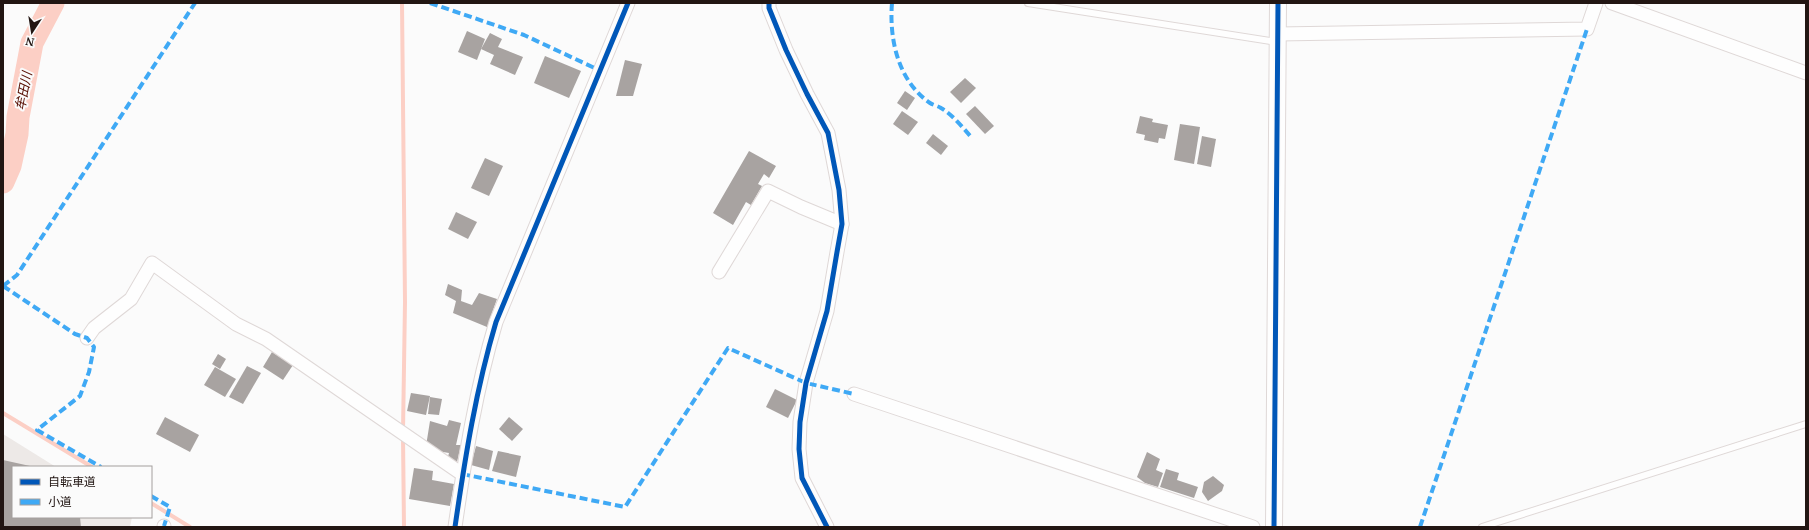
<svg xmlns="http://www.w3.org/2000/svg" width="1809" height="530" viewBox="0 0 1809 530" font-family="'Noto Serif','Noto Sans JP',serif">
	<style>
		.built { fill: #ede9e7 }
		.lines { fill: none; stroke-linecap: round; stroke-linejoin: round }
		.stream { stroke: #fccfc5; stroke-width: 4 }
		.river { stroke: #fccfc5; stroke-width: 23 }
		.building { fill: #a8a3a1 }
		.service-casing { stroke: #dfd8d7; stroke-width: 8 }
		.minor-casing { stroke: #dfd8d7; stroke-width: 15 }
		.tertiary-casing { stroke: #dfd8d7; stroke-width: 18 }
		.service { stroke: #fefefe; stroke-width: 6 }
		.minor { stroke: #fefefe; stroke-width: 13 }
		.tertiary { stroke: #fefefe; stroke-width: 16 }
		.quiet { stroke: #3fa9f5; stroke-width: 4; stroke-dasharray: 8 4; stroke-linecap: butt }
		.cycleway-casing { stroke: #fbfbfb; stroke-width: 8 }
		.cycleway { stroke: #0057b8; stroke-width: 5 }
		.labels { text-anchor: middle; stroke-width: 4; stroke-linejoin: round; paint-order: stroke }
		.water-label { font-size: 13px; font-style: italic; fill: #560d00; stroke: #fbfbfb }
	</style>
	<rect width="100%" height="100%" fill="#fbfbfb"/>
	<polygon class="built" points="3,434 56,467 13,467 13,517 132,517 130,527 3,527"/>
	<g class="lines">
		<g class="stream">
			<polyline points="402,3 405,302 403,431"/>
			<polyline points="3,413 92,467"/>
			<polyline points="403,437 404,527"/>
			<polyline points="151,503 190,527"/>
		</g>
		<polyline class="river" points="3,182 10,166 17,134 18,117 32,43 53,3"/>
	</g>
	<g class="building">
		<polygon points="467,31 485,39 477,60 458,52"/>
		<polygon points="490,33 502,39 498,47 523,57 515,75 490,64 494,55 481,49"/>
		<polygon points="545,56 581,71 569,98 534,83"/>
		<polygon points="625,60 642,64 633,96 616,96"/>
		<polygon points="965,78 976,88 961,103 950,92"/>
		<polygon points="905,91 915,98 907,110 897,103"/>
		<polygon points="975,106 994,126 985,134 966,114"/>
		<polygon points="902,111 918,122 908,135 893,124"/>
		<polygon points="1140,116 1153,119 1152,122 1168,125 1165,139 1159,138 1158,143 1144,140 1145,135 1136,133"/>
		<polygon points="1180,124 1200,127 1194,164 1174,160"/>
		<polygon points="933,134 948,146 941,155 926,143"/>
		<polygon points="1202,136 1216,139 1211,167 1197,164"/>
		<polygon points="749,151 776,166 769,178 764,174 758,184 762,186 751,205 746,202 733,225 713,213"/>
		<polygon points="485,158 503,166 489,196 471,188"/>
		<polygon points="456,212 477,222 468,239 448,229"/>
		<polygon points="448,284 462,290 461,301 472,305 479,293 497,299 487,327 453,313 456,301 445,295"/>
		<polygon points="272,352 293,365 283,380 263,367"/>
		<polygon points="218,354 226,359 220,369 212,364"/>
		<polygon points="247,366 261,373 243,404 229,397"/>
		<polygon points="215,367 236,379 225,397 204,385"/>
		<polygon points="775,389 797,400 788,418 766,407"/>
		<polygon points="411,393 430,396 426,415 407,411"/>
		<polygon points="430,397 442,399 439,415 428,414"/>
		<polygon points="165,417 199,435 190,452 156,434"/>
		<polygon points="509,417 523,429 512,441 499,429"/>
		<polygon points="449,420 461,423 456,445 461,445 457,462 447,460 449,453 431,450 426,446 430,421 447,426"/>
		<polygon points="476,446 493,451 489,470 471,465"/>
		<polygon points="498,451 521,456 516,477 492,471"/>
		<polygon points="1147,452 1160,459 1156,470 1163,473 1158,487 1145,483 1137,477"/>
		<polygon points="3,460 30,466 13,467 13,517 80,517 81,527 3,527"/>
		<polygon points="414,468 433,471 432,480 454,484 450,506 409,499"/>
		<polygon points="1166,469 1179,473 1177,480 1198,487 1194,498 1160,487"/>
		<polygon points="1213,476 1224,485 1222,491 1208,501 1202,492 1204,482"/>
	</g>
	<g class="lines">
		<g class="service-casing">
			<g id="service">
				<polyline points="1028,3 1277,42"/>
				<polyline points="1482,527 1806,424"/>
			</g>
		</g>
		<g class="minor-casing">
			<g id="minor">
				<polyline points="769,3 769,8 786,50 807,94 828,133 839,190 842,224 837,252 827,311 806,383 800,422 799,449 802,478 827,527"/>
				<polyline points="1612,3 1806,73"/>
				<polyline points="1278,34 1587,29 1596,3"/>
				<polyline points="719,272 768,191 801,207 842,224"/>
				<polyline points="87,338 94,328 131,299 152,263 236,324 266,339 462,474"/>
				<polyline points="854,394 1253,527"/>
				<polyline points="164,527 164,526"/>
				<path d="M455,527C465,458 476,389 496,322L628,3"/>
			</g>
		</g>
		<g class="tertiary-casing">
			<polyline id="tertiary" points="1274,527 1278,3"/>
		</g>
		<use href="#service" class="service"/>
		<use href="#minor" class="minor"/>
		<use href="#tertiary" class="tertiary"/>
		<g class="quiet">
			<polyline points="430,3 524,35 601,71"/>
			<path d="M892,3C889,39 898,81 930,103C933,105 938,106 941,108C953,115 963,128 972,138"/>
			<polyline points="3,286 17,275 195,3"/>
			<polyline points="3,286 75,334 87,338 94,347 89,372 80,396 37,430 101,467"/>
			<polyline points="462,474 625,507 728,348 806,383 854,394"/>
			<polyline points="151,496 170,507 164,526"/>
			<polyline points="1420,527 1587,29"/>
		</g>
		<g class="cycleway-casing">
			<g id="cycleway">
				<polyline points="769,3 769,8 786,50 807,94 828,133 839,190 842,224 837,252 827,311 806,383 800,422 799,449 802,478 827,527"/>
				<path d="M455,527C465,458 476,389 496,322L628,3"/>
				<polyline points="1274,527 1278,3"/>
			</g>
		</g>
		<use href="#cycleway" class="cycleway"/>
	</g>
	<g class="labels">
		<g class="water-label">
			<text transform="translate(23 91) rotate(-79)" y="5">牟田川</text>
		</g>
	</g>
	<rect width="1809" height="530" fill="none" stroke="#221613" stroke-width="8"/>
	<rect x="12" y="466" width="140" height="52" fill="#fbfbfb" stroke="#a49f9e"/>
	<rect x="20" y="479" width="20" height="6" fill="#0057b8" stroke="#a49f9e"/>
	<text x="48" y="486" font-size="12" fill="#221613">自転車道</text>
	<rect x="20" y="499" width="20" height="6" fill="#3fa9f5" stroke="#a49f9e"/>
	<text x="48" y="506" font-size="12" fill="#221613">小道</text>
	<g transform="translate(32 32) rotate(192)" stroke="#fbfbfb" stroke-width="3" paint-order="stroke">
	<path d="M0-3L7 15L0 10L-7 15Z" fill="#221613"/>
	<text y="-6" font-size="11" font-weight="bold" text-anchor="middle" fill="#221613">N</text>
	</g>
</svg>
